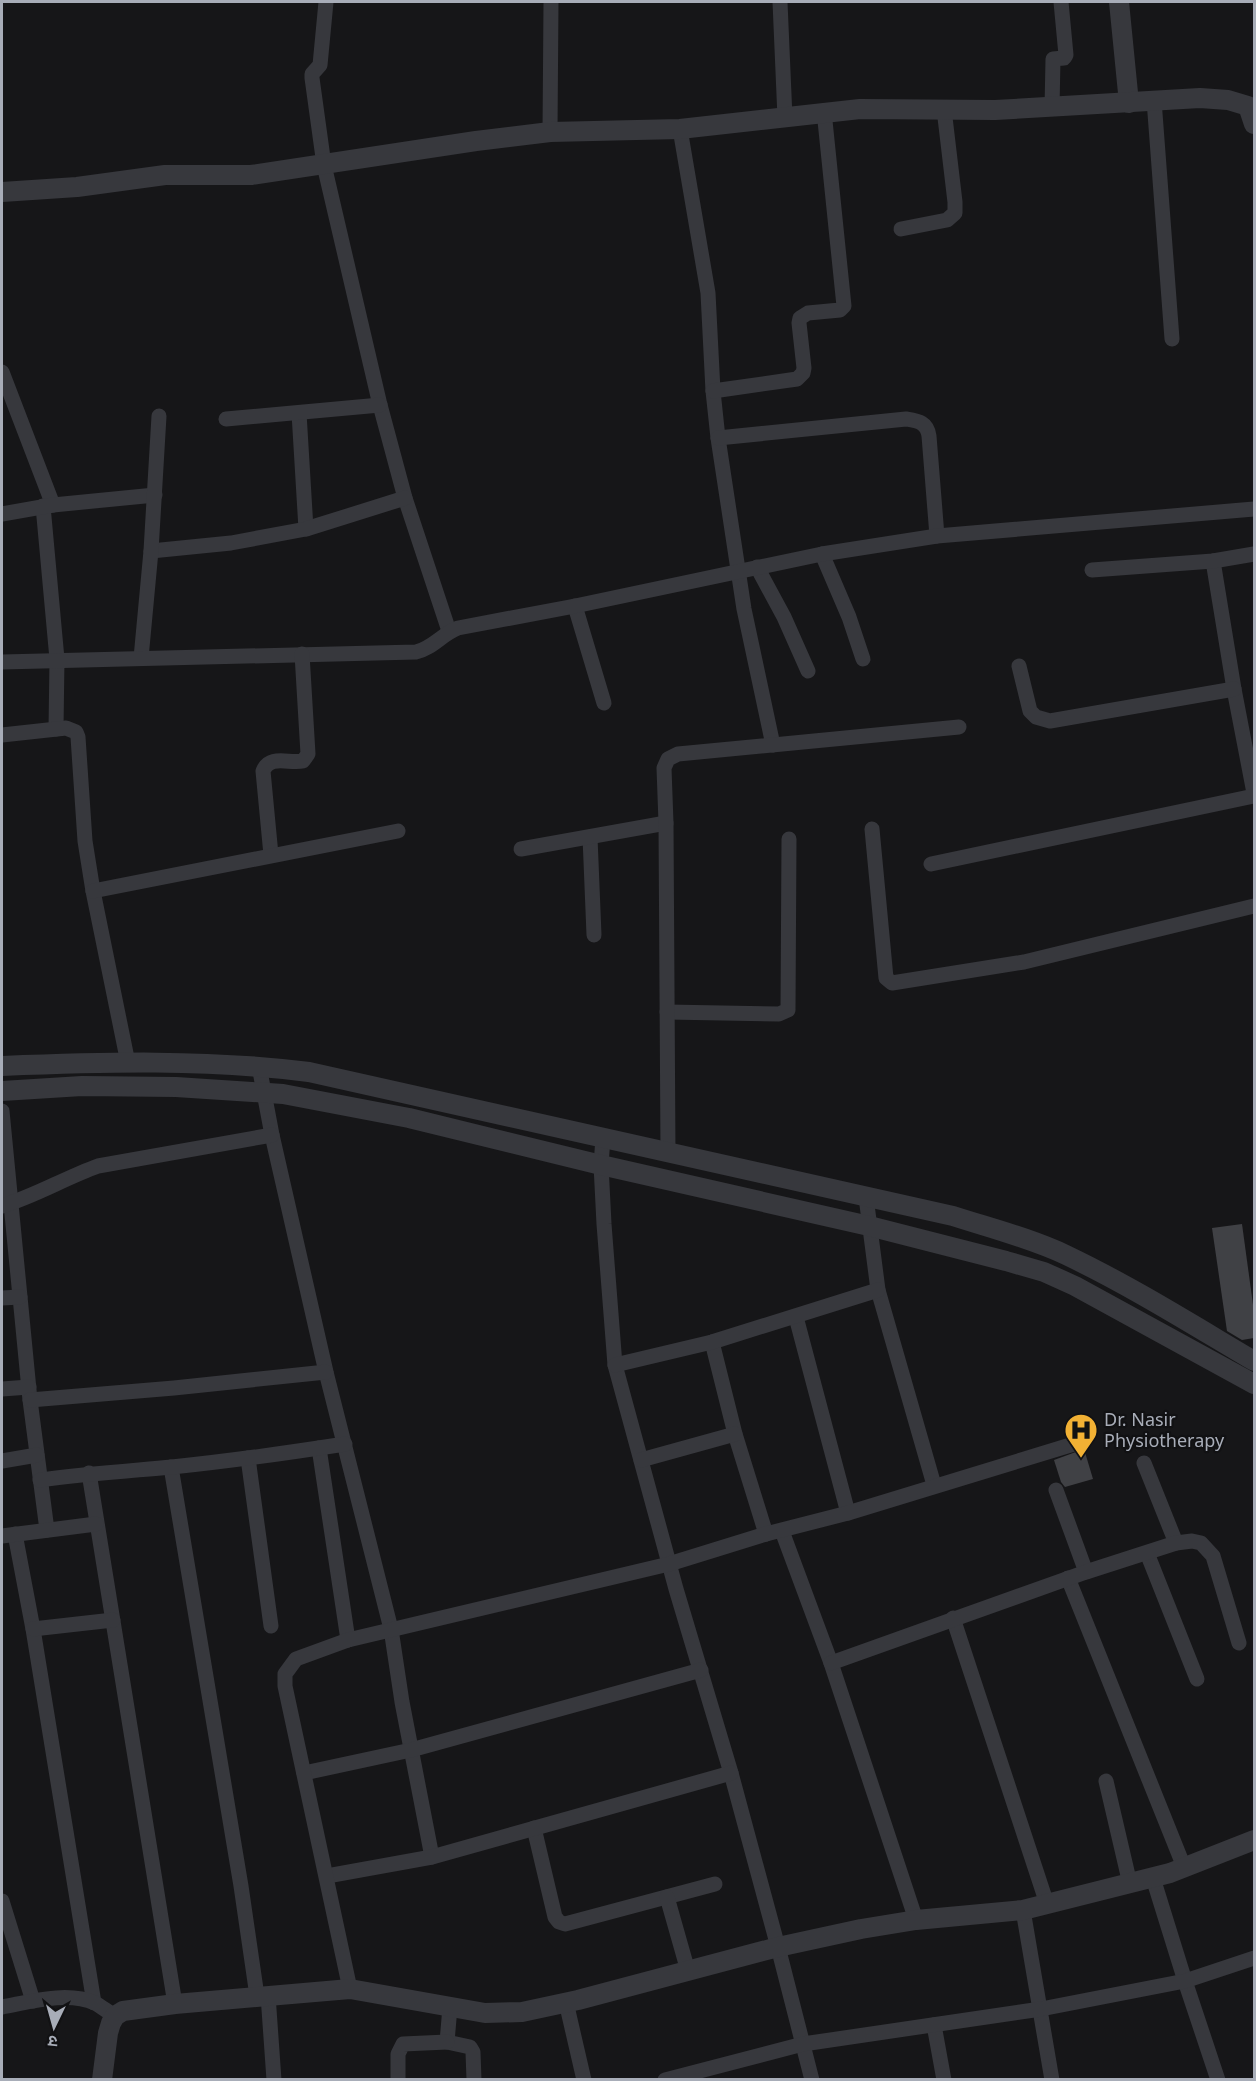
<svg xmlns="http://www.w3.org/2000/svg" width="1256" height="2081" viewBox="0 0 1256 2081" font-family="'Noto Sans','Noto Sans Devanagari',sans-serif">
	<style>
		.building { fill: #404145 }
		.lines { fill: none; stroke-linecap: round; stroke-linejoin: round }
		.minor { stroke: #37383d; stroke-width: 15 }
		.tertiary { stroke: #37383d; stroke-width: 20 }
		.labels { text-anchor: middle; stroke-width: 4.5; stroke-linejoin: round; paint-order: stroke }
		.poi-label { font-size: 18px; fill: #a8adb8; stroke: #111113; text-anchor: start }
	</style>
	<rect width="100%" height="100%" fill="#161618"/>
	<g class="building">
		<polygon points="1242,1224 1254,1312 1254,1338 1242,1340 1227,1331 1212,1228"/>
		<polygon points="1084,1449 1093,1479 1065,1487 1061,1482 1054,1460"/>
	</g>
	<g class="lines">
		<g class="minor">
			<polyline points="326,2 320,65 312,74 312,78 324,165 380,405 405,498 449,631"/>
			<polyline points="780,2 785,118"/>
			<polyline points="1154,100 1172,339"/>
			<polyline points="1052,108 1053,59 1064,58 1066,55 1061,2"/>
			<polyline points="680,129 708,293 713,391 718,438 744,609 773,745"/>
			<polyline points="550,132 551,2"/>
			<polyline points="901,229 947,220 955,213 955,202 944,109"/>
			<polyline points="2,372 53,505"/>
			<polyline points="713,391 797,379 803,373 804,368 799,323 800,318 808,313 840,310 844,306 824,111"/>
			<polyline points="299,413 306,529"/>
			<polyline points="226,419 380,405"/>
			<path d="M718,438L906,419C918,421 927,422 929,436L937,536"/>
			<polyline points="43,506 57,659 56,729"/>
			<polyline points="2,514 53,505 155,495"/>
			<polyline points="151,551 231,543 306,529 405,498"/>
			<polyline points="822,554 849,617 863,659"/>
			<polyline points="1213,561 1234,689 1254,793"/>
			<polyline points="757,567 784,617 808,671"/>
			<polyline points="1092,570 1213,561 1254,554"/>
			<polyline points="575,606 604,703"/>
			<polyline points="141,658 151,551 159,416"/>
			<path d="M2,662L416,652C433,648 442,634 458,628L575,606L822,554L937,536L1254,509"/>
			<polyline points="1019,666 1030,711 1036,717 1050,721 1234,689"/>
			<polyline points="2,735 66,728 76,732 78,737 85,841 93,891 128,1063"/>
			<polyline points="872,829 886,978 892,983 1024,962 1254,906"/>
			<polyline points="590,837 594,935"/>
			<polyline points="521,849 666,823"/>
			<path d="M271,855L263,771C270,754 289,764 303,761L308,754L302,654"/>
			<polyline points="931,864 1254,796"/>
			<polyline points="93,891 398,831"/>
			<polyline points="667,1012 779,1014 788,1010 789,839"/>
			<polyline points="259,1066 272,1135 326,1372 391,1629 402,1702 432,1857"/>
			<polyline points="2,1111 30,1400 47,1530"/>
			<polyline points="603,1138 601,1165 604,1224 615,1365 676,1589 731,1773 778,1947 812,2080"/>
			<polyline points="668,1154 666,823 664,768 668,759 678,754 959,727"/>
			<polyline points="866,1197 878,1290 934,1485"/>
			<path d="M2,1206C35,1196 65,1178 98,1166L272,1135"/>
			<polyline points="2,1298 20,1297"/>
			<polyline points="796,1317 848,1513"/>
			<polyline points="712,1342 735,1434 766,1534"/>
			<polyline points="615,1365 712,1342 878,1290"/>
			<polyline points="2,1389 29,1387"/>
			<polyline points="30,1400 174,1388 326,1372"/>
			<polyline points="319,1448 348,1640"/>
			<polyline points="248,1458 271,1626"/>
			<polyline points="641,1460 735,1434"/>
			<polyline points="2,1461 37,1455"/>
			<polyline points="1144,1463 1176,1543"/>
			<polyline points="171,1467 241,1886 257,1996"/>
			<polyline points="89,1473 175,2004"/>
			<path d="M40,1480C84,1474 128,1471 172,1467C230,1461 287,1453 345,1444"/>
			<polyline points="1056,1490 1086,1572"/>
			<polyline points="782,1531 831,1663 916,1920"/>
			<polyline points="15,1534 33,1629 94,2003"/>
			<polyline points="2,1536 96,1524"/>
			<polyline points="1147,1553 1197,1679"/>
			<polyline points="1068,1578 1184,1867"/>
			<polyline points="953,1618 1047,1904"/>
			<polyline points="33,1629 113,1620"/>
			<polyline points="831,1663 1086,1572 1176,1543 1192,1541 1201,1543 1213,1556 1239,1643"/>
			<polyline points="304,1773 411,1750 701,1670"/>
			<polyline points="1106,1781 1130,1884"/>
			<polyline points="534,1828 555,1917 559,1922 565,1924 715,1884"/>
			<polyline points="327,1876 432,1857 731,1773"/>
			<polyline points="1153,1878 1185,1981 1218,2080"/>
			<polyline points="667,1897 688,1971"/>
			<polyline points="2,1901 33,2001"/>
			<polyline points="1023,1910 1052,2080"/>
			<polyline points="350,1989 285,1686 285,1674 296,1659 348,1640 669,1564 766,1534 848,1513 1077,1443"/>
			<polyline points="268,1995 274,2080"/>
			<polyline points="566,2002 584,2080"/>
			<path d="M2,2007C30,2002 67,1991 95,2003C102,2007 108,2012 115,2016"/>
			<polyline points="450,2007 447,2042 470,2047 473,2052 474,2080"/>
			<polyline points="934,2025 944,2080"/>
			<polyline points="398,2080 398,2054 403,2044 447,2042"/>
			<polyline points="665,2080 803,2044 1041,2009 1185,1981 1254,1958"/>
		</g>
		<g class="tertiary">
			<polyline points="1119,2 1129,103"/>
			<polyline points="2,192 77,187 165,175 251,175 476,141 550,132 680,129 860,109 995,110 1200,98 1228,100 1248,106 1254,124"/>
			<path d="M2,1066C104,1062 207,1059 309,1072L953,1216C990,1228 1030,1238 1066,1255C1131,1286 1193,1325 1254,1361"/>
			<polyline points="2,1091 82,1086 176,1087 283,1094 409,1118 601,1165 869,1226 1006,1261 1044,1272 1075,1286 1254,1384"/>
			<polyline points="102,2080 108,2033 111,2023 115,2016 123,2011 175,2004 350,1989 485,2013 522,2012 578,2000 778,1947 861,1929 916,1920 1023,1910 1170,1873 1254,1840"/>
		</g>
	</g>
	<defs>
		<g id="hospital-pin" transform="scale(1.725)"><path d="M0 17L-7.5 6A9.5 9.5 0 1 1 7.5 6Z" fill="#f2b134" stroke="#111113"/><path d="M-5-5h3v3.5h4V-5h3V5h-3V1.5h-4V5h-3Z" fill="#111"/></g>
	</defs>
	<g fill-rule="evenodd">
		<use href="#hospital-pin" x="1081" y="1430"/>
	</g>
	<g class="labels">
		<g class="poi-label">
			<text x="1104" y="1426">Dr. Nasir<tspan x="1104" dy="21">Physiotherapy</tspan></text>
		</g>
	</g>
	<rect width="1256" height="2081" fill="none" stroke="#a8adb8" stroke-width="6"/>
	<g transform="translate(54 2027) rotate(185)" stroke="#111113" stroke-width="4.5" paint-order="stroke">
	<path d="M0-4.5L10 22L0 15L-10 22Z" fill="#a8adb8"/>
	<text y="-9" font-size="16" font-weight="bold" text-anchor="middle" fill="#a8adb8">उ</text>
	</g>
</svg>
